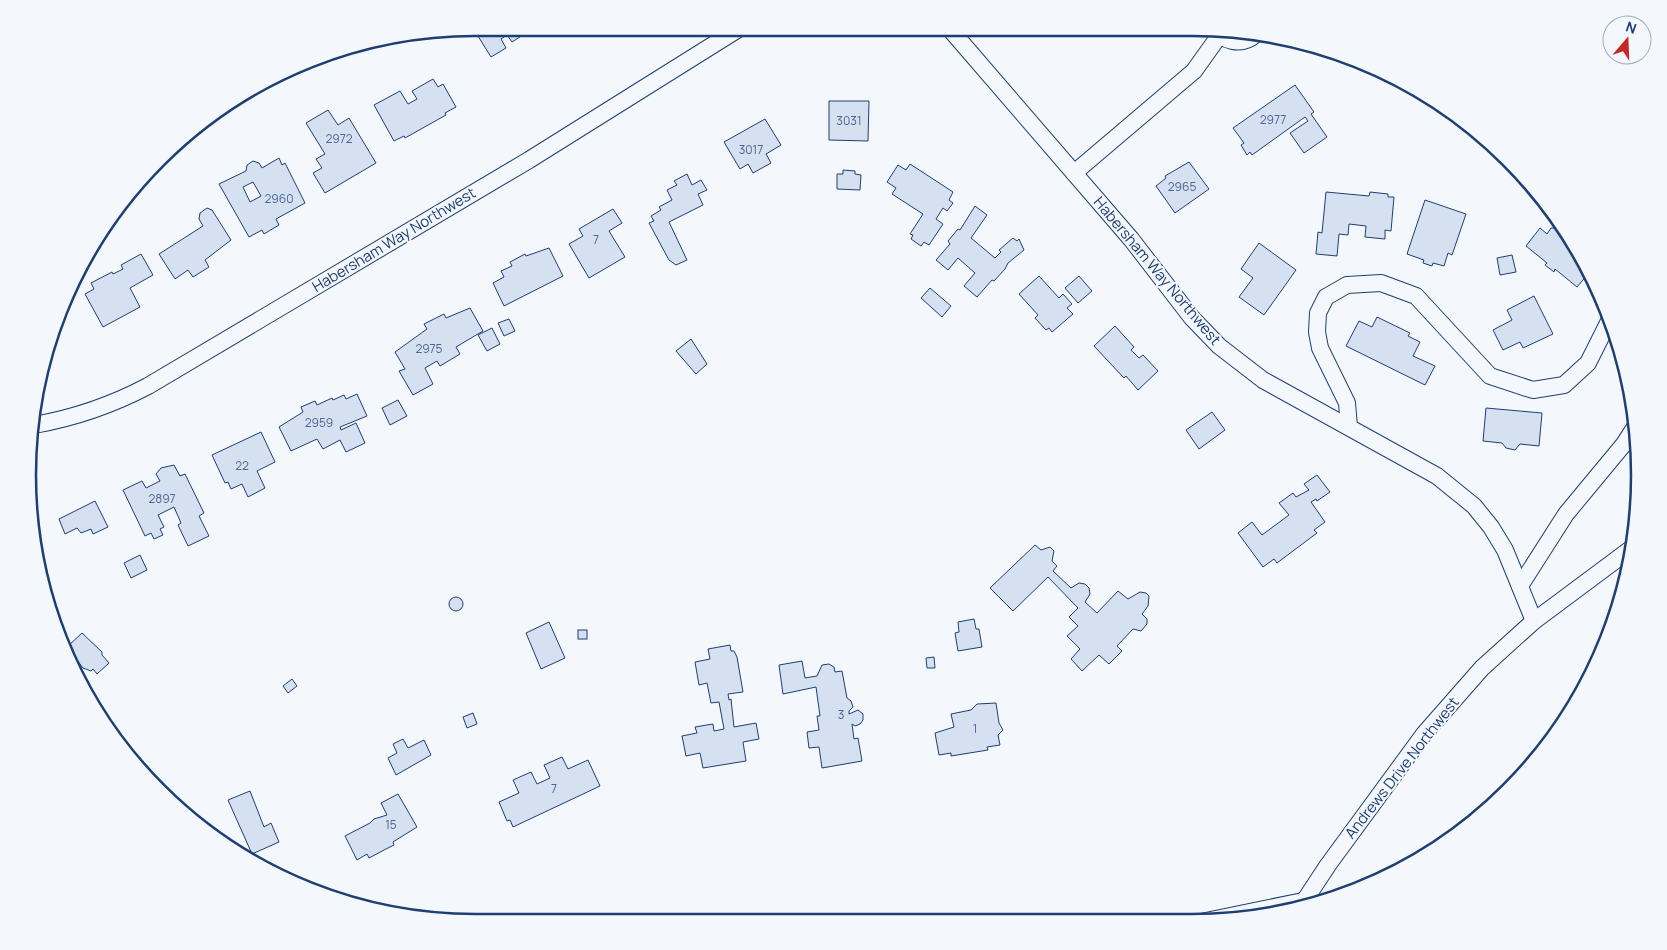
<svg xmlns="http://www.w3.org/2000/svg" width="1667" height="950" viewBox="0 0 1667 950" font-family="Manrope,sans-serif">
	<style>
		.building { fill: #d5e0f0; stroke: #1d3f73; fill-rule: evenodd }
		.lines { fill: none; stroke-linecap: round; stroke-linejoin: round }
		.street-casing { stroke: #1d3f73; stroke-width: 18 }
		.street { stroke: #f4f7fb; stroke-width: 16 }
		.labels { text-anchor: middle; stroke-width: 4; stroke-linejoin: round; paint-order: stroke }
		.number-label { font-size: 12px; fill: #4b6792 }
		.street-label { font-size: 15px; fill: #1d3f73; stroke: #f4f7fb }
		.rim { fill: none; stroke: #1d3f73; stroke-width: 2.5 }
	</style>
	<rect width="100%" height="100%" fill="#f4f7fb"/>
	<g class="building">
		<polygon points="473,28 520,28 523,35 512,42 507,35 501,39 506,48 491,57"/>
		<polygon points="433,79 438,87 443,84 456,107 445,113 446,115 405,138 404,136 394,141 374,105 400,91 408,104 417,99 412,91"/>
		<polygon points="1295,85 1314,112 1311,114 1327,137 1304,153 1290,133 1308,121 1305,117 1252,155 1250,152 1247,155 1241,145 1244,143 1233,128"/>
		<polygon points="829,101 869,101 868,141 829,140"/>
		<polygon points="328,110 338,125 349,118 376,163 325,193 313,173 322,168 316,159 325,154 306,123"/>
		<polygon points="765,119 781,145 766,154 771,163 753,173 748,164 740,169 724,142"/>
		<path d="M279,158L282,165L285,163L305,203L276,219L279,225L264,234L262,230L249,237L219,184L246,171L247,165L253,161L259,163L262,168ZM253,182L261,196L250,202L243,187Z"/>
		<polygon points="1189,162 1209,189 1175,213 1156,186 1166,178 1165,176"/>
		<polygon points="910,164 953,192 949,200 953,203 947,211 943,208 936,219 943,224 929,245 924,242 921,246 911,239 913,235 910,234 923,214 892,194 896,188 887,182 898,165 906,170"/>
		<polygon points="843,170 855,171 855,174 861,175 860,190 837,189 837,174 843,174"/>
		<polygon points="687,174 692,185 701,180 707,190 698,194 703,205 669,222 687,260 676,265 669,260 649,223 654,221 651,216 661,210 659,207 672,200 667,190 677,185 674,181"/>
		<polygon points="1326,192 1369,196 1370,192 1388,194 1388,197 1394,197 1391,231 1385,230 1385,239 1365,237 1366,226 1349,224 1348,235 1339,234 1337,256 1316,254 1318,232 1322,233"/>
		<polygon points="1425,200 1466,214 1452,255 1448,253 1444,266 1433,263 1432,266 1423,263 1424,260 1407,254"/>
		<polygon points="975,206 987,215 971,238 995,258 1001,252 999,250 1013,238 1017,241 1019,239 1024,250 1008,263 1005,269 994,281 992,280 977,297 964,286 975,273 958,258 948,270 936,260 950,244 948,241 958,229 960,230"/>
		<polygon points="207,208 212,210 231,240 205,260 209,267 193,277 188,270 175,279 159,254 203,226 199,219 200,213"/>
		<polygon points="613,209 622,223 609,231 625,257 589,278 569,244 583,236 579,229"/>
		<polygon points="1540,228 1547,234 1551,228 1557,228 1563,232 1565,229 1590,275 1588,274 1577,287 1555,269 1554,272 1545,265 1547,263 1526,246"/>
		<polygon points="1259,243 1296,270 1264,315 1239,297 1253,278 1241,269"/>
		<polygon points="549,248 563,276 504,306 493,283 504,277 501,271 512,266 510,262 525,254 526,256"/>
		<polygon points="141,254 153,275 130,288 140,307 103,327 85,294 94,289 91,283 112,272 113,274 123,269 121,265"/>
		<polygon points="1512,255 1516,272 1500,275 1497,258"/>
		<polygon points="1039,276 1059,298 1063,294 1072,304 1067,308 1073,314 1052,332 1049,328 1046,330 1035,318 1038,315 1019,294"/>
		<polygon points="1079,276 1092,291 1078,303 1065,288"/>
		<polygon points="930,288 951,306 942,317 921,298"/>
		<polygon points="1534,296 1553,334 1523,348 1520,342 1503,350 1493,330 1512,320 1507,310"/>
		<polygon points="470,308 483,331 456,347 460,354 440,366 437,361 425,368 433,384 413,395 399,371 405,369 395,352 427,329 424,324 444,314 446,318"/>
		<polygon points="1377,317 1410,333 1408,336 1420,342 1413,356 1435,366 1425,385 1346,346 1359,321 1372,327"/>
		<polygon points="509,319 515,331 504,336 498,323"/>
		<polygon points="1115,326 1134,347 1131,350 1139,358 1143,355 1158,371 1138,390 1126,376 1124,378 1094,346"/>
		<polygon points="492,328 500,344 487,351 478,335"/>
		<polygon points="691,339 707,364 696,374 676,351"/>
		<polygon points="357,394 367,416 340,427 341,430 356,423 365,443 346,452 340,440 323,449 317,439 291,451 279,427 303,412 301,407 315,401 317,405 332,398 333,400 344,395 346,399"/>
		<polygon points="398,400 407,416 390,425 382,408"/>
		<polygon points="1486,408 1542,413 1539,446 1520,444 1515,450 1506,448 1502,443 1483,441"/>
		<polygon points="1212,412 1225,430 1199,449 1186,430"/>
		<polygon points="261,432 275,462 257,471 265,488 248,497 242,484 231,489 228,482 225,483 212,455"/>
		<polygon points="174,465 180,476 185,474 204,513 199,516 209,536 188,546 178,525 181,523 174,507 158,515 164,527 160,529 163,535 154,539 151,533 145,536 123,490 142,481 146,488 160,481 156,474 161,468"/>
		<polygon points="1317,475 1330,492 1317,501 1316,499 1311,502 1325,522 1314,530 1317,533 1277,563 1274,559 1263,567 1238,533 1252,522 1262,535 1289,515 1279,503 1293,493 1296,497 1309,490 1304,484"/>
		<polygon points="95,501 108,527 93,534 91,529 81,533 77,528 65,534 59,519"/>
		<polygon points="1035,545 1041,550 1050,547 1054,551 1052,561 1057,566 1053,571 1071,588 1079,583 1085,584 1089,588 1090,594 1085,602 1097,613 1118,591 1128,599 1140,592 1146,593 1149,596 1148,606 1142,614 1147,619 1147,624 1141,631 1133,629 1117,646 1122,651 1109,664 1099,655 1082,671 1071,659 1080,649 1067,636 1078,626 1069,617 1078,608 1048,577 1013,611 990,588"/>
		<polygon points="140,555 147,570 131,578 124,563"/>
		<circle cx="456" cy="604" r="7"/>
		<polygon points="974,619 976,629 979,629 982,647 958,651 955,633 959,632 958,622"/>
		<polygon points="549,622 565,658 541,669 526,633"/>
		<rect x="578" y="630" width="9" height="9"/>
		<polygon points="82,633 102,652 102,655 109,663 97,674 93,669 91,671 83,668 67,647"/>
		<polygon points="730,645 731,651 734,651 737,657 743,692 728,694 729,700 731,699 734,727 756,723 759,739 743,742 746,761 703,768 700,753 686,756 682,736 697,733 695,727 713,724 714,731 724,729 719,702 711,703 707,683 699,685 695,662 710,659 708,649"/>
		<polygon points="934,657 935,668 927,668 926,658"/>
		<polygon points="802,661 805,678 817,676 822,665 829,664 834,667 835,672 842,671 847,698 851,701 853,707 849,711 849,714 858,710 863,714 863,720 860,724 855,726 852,724 854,739 858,738 862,761 822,768 819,747 809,748 807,732 819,730 817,716 820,716 816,687 783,694 779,665"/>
		<polygon points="292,679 297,686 288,693 283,686"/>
		<polygon points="996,703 999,723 1003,730 998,735 1000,745 987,747 988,750 951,756 951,753 939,755 935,733 954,727 951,714 971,710 977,704"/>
		<polygon points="473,713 477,724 467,728 463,717"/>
		<polygon points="403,739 408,748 424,740 431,755 396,775 388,758 397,753 393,744"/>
		<polygon points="562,757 568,769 588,760 600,786 513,827 510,820 507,821 499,802 519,793 513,780 531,772 537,784 550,778 544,765"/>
		<polygon points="250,791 264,827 271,823 279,842 252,854 228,800"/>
		<polygon points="398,794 417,827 393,842 394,845 386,849 369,858 367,854 357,860 345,836 370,823 374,819 387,815 381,803"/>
	</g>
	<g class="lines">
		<g class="street-casing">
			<g id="street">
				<polyline points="949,28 1131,239 1192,318 1219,346 1263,380 1437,476 1474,506 1491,527 1505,550 1534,621"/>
				<path d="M1211,28C1223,41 1241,47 1255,35"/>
				<polyline points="1074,173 1194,71 1219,36"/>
				<path d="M34,425C74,418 112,405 148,386L529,160L740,28"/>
				<polyline points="1349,427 1347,403 1320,348 1317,332 1318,313 1326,297 1347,285 1381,283 1416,296 1490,376 1533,390 1564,385 1588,363 1610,319"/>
				<polyline points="1520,586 1566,514 1624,444 1635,427"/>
				<polyline points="1301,906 1328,865 1424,734 1482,668 1534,621 1632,548"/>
				<polyline points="1201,922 1303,901"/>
			</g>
		</g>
		<use href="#street" class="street"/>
	</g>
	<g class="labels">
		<g class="number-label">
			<text x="1273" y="124">2977</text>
			<text x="849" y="125">3031</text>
			<text x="339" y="143">2972</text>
			<text x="751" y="154">3017</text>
			<text x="1182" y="191">2965</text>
			<text x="279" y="203">2960</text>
			<text x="596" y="244">7</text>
			<text x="429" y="353">2975</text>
			<text x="319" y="427">2959</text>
			<text x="242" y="470">22</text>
			<text x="162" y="503">2897</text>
			<text x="841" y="719">3</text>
			<text x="975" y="733">1</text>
			<text x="554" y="793">7</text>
			<text x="391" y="829">15</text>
		</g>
		<g class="street-label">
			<text transform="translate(394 240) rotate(-31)" y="5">Habersham Way Northwest</text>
			<text transform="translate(1157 271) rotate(50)" y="5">Habersham Way Northwest</text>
			<text transform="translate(1402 768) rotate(-52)" y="5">Andrews Drive Northwest</text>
		</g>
	</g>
	<path d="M0 0H1667V950H0ZM475 36H1192A439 439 0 0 1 1631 475V475A439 439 0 0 1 1192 914H475A439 439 0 0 1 36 475V475A439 439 0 0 1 475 36Z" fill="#f4f7fb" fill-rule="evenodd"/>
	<path class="rim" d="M475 36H1192A439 439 0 0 1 1631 475V475A439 439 0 0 1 1192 914H475A439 439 0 0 1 36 475V475A439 439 0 0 1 475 36Z"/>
	<g transform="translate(1627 40) rotate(19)"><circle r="24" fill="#f4f7fb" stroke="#9eadc5"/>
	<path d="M0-4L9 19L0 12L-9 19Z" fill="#c62828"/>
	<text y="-8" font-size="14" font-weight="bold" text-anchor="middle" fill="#1d3f73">N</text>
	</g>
</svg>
